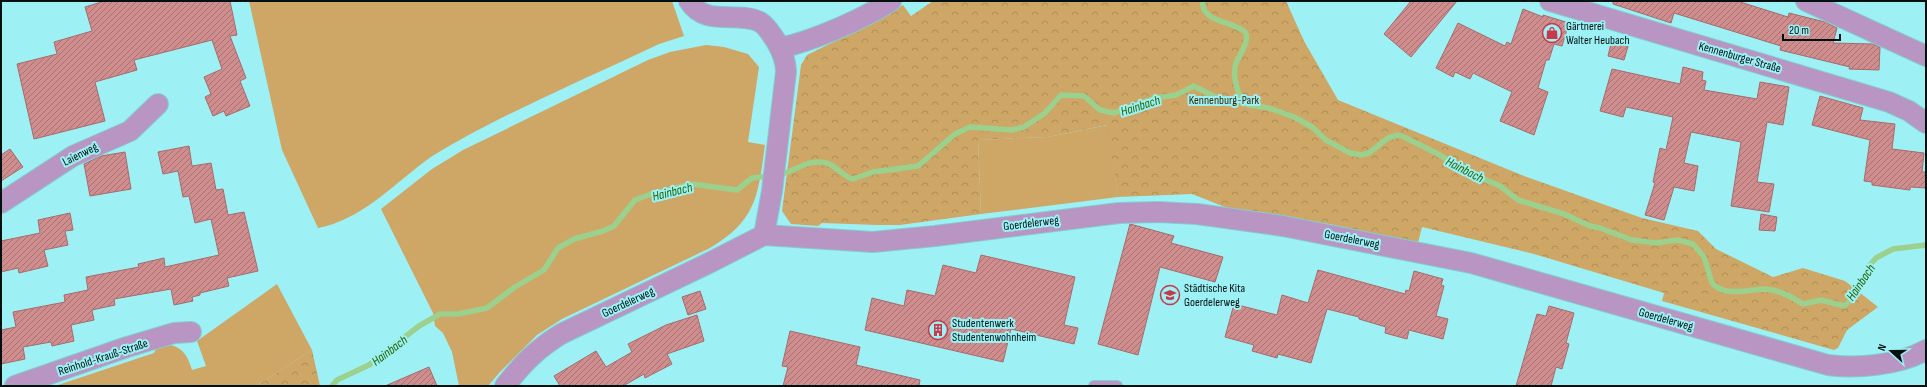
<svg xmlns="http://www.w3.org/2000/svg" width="1927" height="387" viewBox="0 0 1927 387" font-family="'Sofia Sans Condensed',sans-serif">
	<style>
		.green { fill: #cea666 }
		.forest { fill: url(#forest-crowns) }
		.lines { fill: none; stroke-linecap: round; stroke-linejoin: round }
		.stream { stroke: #9cd08d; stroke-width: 5.5 }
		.building { fill: url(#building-hatch); stroke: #a8696a }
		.lane-casing { stroke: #84cdd0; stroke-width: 12 }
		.street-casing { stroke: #84cdd0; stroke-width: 22 }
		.lane { stroke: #b895c2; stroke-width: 10 }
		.street { stroke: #b895c2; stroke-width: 20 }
		.labels { text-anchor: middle; stroke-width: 4; stroke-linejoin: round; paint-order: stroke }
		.poi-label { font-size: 12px; fill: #001011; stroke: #9df1f4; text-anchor: start }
		.street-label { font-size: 12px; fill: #001011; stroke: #9df1f4 }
		.park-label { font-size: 12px; fill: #392705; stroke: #9df1f4 }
		.water-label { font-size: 13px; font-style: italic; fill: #236301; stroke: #9df1f4 }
	</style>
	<defs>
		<pattern id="forest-crowns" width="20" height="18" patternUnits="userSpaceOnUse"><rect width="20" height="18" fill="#cea666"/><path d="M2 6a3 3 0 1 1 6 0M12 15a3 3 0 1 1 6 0" fill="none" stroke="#af8e57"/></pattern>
		<pattern id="building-hatch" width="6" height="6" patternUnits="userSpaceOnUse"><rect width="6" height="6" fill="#d08d8e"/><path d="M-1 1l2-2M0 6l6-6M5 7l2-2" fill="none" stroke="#a67273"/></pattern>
	</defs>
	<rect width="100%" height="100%" fill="#9df1f4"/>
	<g class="green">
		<path d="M249,1H672L684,36L659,44C592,76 523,105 458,141C446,148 434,154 424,162C391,187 360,220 318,228L282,150Z"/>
		<path d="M706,45L724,47L748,54L759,67L748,142L765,145C758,195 757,220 710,248L562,319L537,335L500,372L488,386H459L452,352L443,333L435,326L433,313L381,209L432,169L463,150L648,60L670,52Z"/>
		<polygon points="1108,125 1118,197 981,214 978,140 1048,137"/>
		<path d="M277,284L312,350L256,386H55L154,353L157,347L165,344C182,346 187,354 192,370L206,366L197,341Z"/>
	</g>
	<g class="forest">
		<polygon points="933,1 1286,1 1304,41 1338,100 1524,176 1642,218 1698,231 1716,249 1773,277 1803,268 1845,281 1878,307 1847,330 1838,348 1834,350 1662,301 1664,293 1534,254 1422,227 1418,243 1329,224 1235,211 1192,194 1118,197 1107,125 1048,137 978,140 981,214 900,225 877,225 822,223 818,226 791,224 782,211 801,65 807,55 874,22 903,5 911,16"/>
		<polygon points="312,350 320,386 256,386"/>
	</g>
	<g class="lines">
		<g class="stream">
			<path d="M1203,1C1199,22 1236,22 1245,32C1251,39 1239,56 1236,63C1232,76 1237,88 1241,100"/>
			<path d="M778,175C796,172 807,158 826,163C836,165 843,177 853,179L873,172L918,166L955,134L970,127L1012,130L1024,127L1045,113L1061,95L1084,96L1100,110L1114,113L1155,98L1176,95L1194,86L1221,100L1237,99L1248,105L1269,108L1294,117L1312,127L1326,140L1350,153L1361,155L1369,153L1388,138L1398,135L1404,137L1436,153L1474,175L1500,186L1518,200L1564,214L1590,226L1600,228L1632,240L1656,243L1678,240L1693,244L1704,257L1712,283C1728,300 1753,286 1772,290C1784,292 1793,298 1803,304L1821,300L1844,306L1850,301L1870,265L1876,258L1893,249L1926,245"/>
			<polyline points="332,386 337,380 369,365 419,326 440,314 458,314 487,308 515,287 544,270 558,248 574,239 603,231 614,226 635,200 651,194 692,184 737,190 752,178 769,176"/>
		</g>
	</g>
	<g class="building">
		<polygon points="105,1 230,1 237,35 230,36 246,78 240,81 250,106 226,116 224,111 213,116 205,97 211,94 204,77 222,69 212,40 134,60 137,70 95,82 105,121 34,139 17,64 57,54 54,42 92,31 85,7"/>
		<polygon points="1411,1 1457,1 1411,57 1384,34"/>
		<polygon points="1613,1 1737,1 1788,17 1789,13 1825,22 1837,28 1833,43 1873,44 1880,47 1879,70 1849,69 1850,67 1780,50 1781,46 1674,13 1671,23 1613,4"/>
		<polygon points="1523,9 1543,17 1543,15 1569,23 1562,46 1554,44 1549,60 1546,60 1538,88 1548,92 1534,135 1500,121 1512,92 1473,73 1470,79 1455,72 1453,77 1436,68 1458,23 1505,46 1507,42 1511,44"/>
		<polygon points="1612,39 1629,43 1624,60 1608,56"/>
		<polygon points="1683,67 1703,72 1702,80 1706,81 1704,90 1757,99 1760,82 1789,87 1783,125 1767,122 1757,182 1774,184 1769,212 1731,206 1741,142 1691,132 1684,163 1698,166 1694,191 1674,187 1664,220 1645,215 1655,183 1653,182 1660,148 1666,150 1673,117 1626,107 1623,117 1600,111 1612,69 1680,84"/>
		<polygon points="1820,96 1863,108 1860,120 1895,124 1892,149 1924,153 1922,172 1926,172 1926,188 1910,187 1910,190 1872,185 1872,182 1864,181 1870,140 1812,125"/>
		<polygon points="189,146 192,166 211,163 216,190 223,189 228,215 244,212 258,271 227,278 229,286 200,293 200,295 192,297 193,301 174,305 171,289 114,299 115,305 92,310 94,320 71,325 74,341 52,346 51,342 23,347 25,359 1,364 1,330 16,327 13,312 65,302 64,295 88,290 86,277 139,267 138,264 164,258 165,267 219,255 211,219 195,223 189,196 183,197 178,171 163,174 158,152"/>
		<polygon points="10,149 23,167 1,181 1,155"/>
		<polygon points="125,152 131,189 90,196 84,164 101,156"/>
		<polygon points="70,213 73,230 65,231 68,245 44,250 48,266 19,273 18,268 1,272 1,241 40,233 38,220"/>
		<polygon points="1761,214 1777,217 1775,231 1759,230"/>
		<polygon points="1130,224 1174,236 1171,243 1223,257 1215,282 1160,267 1138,355 1098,344"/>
		<polygon points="981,255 1075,277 1064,325 1078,328 1074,344 1011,329 1003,362 865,330 872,298 904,306 907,290 935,296 943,265 976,273"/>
		<polygon points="1318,270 1405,294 1406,290 1409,291 1414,271 1443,279 1441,285 1444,286 1436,316 1448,319 1443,339 1409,330 1407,339 1385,333 1386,327 1359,319 1359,317 1327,309 1311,363 1278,354 1277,358 1252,351 1254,345 1225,337 1234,304 1277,315 1282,295 1308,303"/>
		<polygon points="700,291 706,309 688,315 682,297"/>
		<polygon points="1549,306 1574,313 1566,343 1569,344 1562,369 1556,367 1551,386 1516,386 1537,314 1546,316"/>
		<polygon points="697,315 704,341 667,354 672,364 645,378 644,374 623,386 560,386 554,376 596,351 606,367 632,352 628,344 666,325"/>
		<polygon points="790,331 860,347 856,365 920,380 919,386 783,386 788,367 782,366"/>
		<polygon points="429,367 437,386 385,386"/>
	</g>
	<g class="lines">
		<g class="lane-casing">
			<polyline id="lane" points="1094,386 1117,386"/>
		</g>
		<g class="street-casing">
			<g id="street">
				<path d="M689,1C706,28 737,10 760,22C767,26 771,34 776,41C782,51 786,60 786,72L772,191L764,235"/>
				<polyline points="1550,1 1889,102 1909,111 1926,123"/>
				<polyline points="1806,1 1926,56"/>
				<path d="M780,48C813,41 863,19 891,1"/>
				<polyline points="1,203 73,156 130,131 158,104"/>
				<polyline points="15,386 127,347 174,333 191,332"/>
				<path d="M505,386C523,363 537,349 561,334L709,263L764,235L873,242L935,236L1119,213L1158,212L1197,214L1283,226L1471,263L1828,365C1858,369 1899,365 1926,350"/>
			</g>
		</g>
		<use href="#lane" class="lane"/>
		<use href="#street" class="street"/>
	</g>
	<defs>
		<g id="shop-ring" transform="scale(1)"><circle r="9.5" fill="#9df1f4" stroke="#c83849" stroke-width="1.5"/><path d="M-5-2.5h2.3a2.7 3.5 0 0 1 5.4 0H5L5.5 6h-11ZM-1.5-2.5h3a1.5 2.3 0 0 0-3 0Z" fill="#c83849"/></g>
		<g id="school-ring" transform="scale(1)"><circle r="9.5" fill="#9df1f4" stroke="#c83849" stroke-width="1.5"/><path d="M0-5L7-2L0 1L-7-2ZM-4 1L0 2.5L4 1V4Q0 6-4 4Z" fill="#c83849"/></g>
		<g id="building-ring" transform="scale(1)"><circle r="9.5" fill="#9df1f4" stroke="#c83849" stroke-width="1.5"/><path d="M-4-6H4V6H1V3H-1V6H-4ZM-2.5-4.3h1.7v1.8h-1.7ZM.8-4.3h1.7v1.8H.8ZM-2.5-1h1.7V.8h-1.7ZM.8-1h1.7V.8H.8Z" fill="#c83849"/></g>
	</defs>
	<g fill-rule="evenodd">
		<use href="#shop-ring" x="1552" y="33"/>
		<use href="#school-ring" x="1170" y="295"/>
		<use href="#building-ring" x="938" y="330"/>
	</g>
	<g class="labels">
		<g class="poi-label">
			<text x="1566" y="30">Gärtnerei<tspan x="1566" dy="14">Walter Heubach</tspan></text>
			<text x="1184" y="292">Städtische Kita<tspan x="1184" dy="14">Goerdelerweg</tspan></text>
			<text x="952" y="327">Studentenwerk<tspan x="952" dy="14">Studentenwohnheim</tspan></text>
		</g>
		<g class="street-label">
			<text transform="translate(1740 57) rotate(16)" y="4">Kennenburger Straße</text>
			<text transform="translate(80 154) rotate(-27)" y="4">Laienweg</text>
			<text transform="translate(1031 223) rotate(-7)" y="4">Goerdelerweg</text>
			<text transform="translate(1352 239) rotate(11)" y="4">Goerdelerweg</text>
			<text transform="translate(628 302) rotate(-25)" y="4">Goerdelerweg</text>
			<text transform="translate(1666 319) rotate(16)" y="4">Goerdelerweg</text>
			<text transform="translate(103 357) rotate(-18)" y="4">Reinhold-Krauß-Straße</text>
		</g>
		<g class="park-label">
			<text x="1224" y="104">Kennenburg-Park</text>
		</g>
		<g class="water-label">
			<text transform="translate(1140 105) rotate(-18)" y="5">Hainbach</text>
			<text transform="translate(1465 169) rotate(27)" y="5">Hainbach</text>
			<text transform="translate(672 191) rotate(-14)" y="5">Hainbach</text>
			<text transform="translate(1860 282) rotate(-56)" y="5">Hainbach</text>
			<text transform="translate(389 350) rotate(-37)" y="5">Hainbach</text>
		</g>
	</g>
	<rect width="1927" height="387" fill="none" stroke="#001011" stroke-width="4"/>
	<g transform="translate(1891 351) rotate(291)" stroke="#9df1f4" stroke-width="3" paint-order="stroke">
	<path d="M0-3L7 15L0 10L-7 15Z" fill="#001011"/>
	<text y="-6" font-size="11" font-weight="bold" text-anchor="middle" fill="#001011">N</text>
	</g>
	<path d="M1783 34v6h57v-6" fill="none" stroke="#001011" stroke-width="2"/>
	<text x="1789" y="34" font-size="12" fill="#001011" stroke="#9df1f4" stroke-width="3" paint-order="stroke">20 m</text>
</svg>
